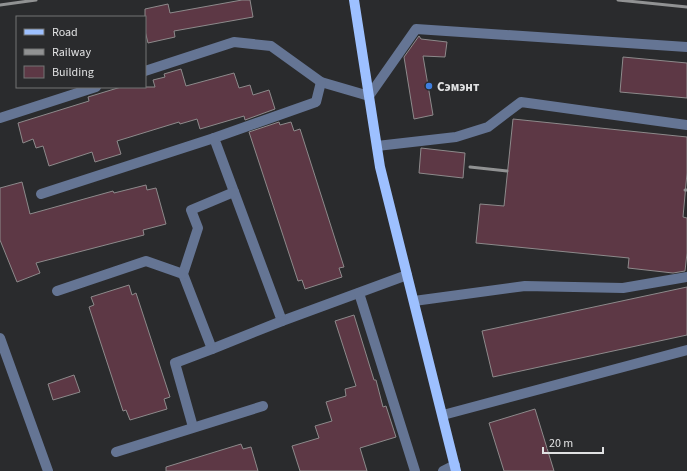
<svg xmlns="http://www.w3.org/2000/svg" width="687" height="471" viewBox="0 0 687 471" font-family="'Source Sans 3',sans-serif">
	<style>
		.building { fill: #5d3845; stroke: #8d8a8b }
		.lines { fill: none; stroke-linecap: round; stroke-linejoin: round }
		.minor { stroke: #657594; stroke-width: 10 }
		.major { stroke: #9dc0ff; stroke-width: 10 }
		.rail { stroke: #919293; stroke-width: 3 }
		.shop-dot { fill: #3f7fe0; stroke: #2a2b2d; stroke-width: 1.5 }
		.labels { text-anchor: middle; stroke-width: 3; stroke-linejoin: round; paint-order: stroke }
		.poi-label { font-size: 13px; font-weight: bold; fill: #e0e1e2; stroke: #2a2b2d; text-anchor: start }
	</style>
	<rect width="100%" height="100%" fill="#2a2b2d"/>
	<g class="building">
		<polygon points="242,0 250,0 253,17 174,31 175,37 148,43 145,31 145,9 168,4 170,13"/>
		<polygon points="419,36 421,39 447,42 445,57 423,56 433,115 414,119 404,57"/>
		<polygon points="623,57 687,63 687,98 620,92"/>
		<polygon points="181,69 186,86 234,73 239,88 250,85 253,95 269,90 275,109 245,120 244,116 200,129 197,119 180,124 179,122 117,141 121,154 95,162 92,152 49,166 43,146 36,148 33,139 23,143 18,123 89,101 88,97 121,87 155,87 153,80 165,77 164,74"/>
		<polygon points="513,119 687,137 687,173 683,217 687,218 687,253 685,271 673,273 628,268 629,258 476,243 480,204 504,206"/>
		<polygon points="279,122 280,125 291,122 294,131 300,129 344,267 339,268 342,277 305,289 302,280 298,281 249,132"/>
		<polygon points="421,148 465,153 463,178 419,173"/>
		<polygon points="22,182 30,214 113,191 114,193 146,185 147,190 156,188 166,224 143,230 144,235 36,263 40,273 17,282 0,240 0,188"/>
		<polygon points="129,285 132,295 136,293 170,397 164,399 167,409 130,420 126,410 123,411 89,307 94,305 91,297"/>
		<polygon points="687,287 687,335 493,377 482,331"/>
		<polygon points="354,315 374,380 376,380 383,407 386,406 396,437 360,448 367,471 300,471 292,446 319,438 315,426 332,421 326,402 346,396 345,389 356,386 335,321"/>
		<polygon points="74,375 80,392 53,400 48,384"/>
		<polygon points="535,409 554,471 504,471 489,423"/>
		<polygon points="241,444 243,449 251,447 258,471 166,471 166,467"/>
	</g>
	<g class="lines">
		<g class="minor">
			<polyline points="145,71 234,42 271,46 321,82 369,96 416,29 687,47"/>
			<polyline points="321,82 316,102 214,138 282,321 407,275"/>
			<polyline points="0,118 96,87"/>
			<polyline points="377,146 456,137 488,127 521,102 687,125"/>
			<polyline points="234,192 191,210 198,228 183,274 212,349 282,321"/>
			<polyline points="41,194 214,138"/>
			<polyline points="57,291 146,261 183,274"/>
			<polyline points="359,293 415,471"/>
			<polyline points="414,301 525,286 623,288 687,277"/>
			<polyline points="0,338 48,471"/>
			<polyline points="443,415 687,350"/>
			<polyline points="193,427 175,363 212,349"/>
			<polyline points="116,452 263,406"/>
			<polyline points="443,471 455,465"/>
		</g>
		<polyline class="major" points="354,0 380,167 456,471"/>
		<g class="rail">
			<polyline points="618,0 687,7"/>
			<polyline points="0,5 36,0"/>
			<polyline points="470,167 507,171"/>
			<polyline points="685,190 687,190"/>
		</g>
	</g>
	<circle class="shop-dot" cx="429" cy="86" r="4"/>
	<g class="labels">
		<g class="poi-label">
			<text x="437" y="91">Сэмэнт</text>
		</g>
	</g>
	<rect x="16" y="16" width="130" height="72" fill="#2a2b2d" stroke="#737475"/>
	<rect x="24" y="29" width="20" height="6" fill="#9dc0ff" stroke="#737475"/>
	<text x="52" y="36" font-size="12" fill="#e0e1e2">Road</text>
	<rect x="24" y="49" width="20" height="6" fill="#919293" stroke="#737475"/>
	<text x="52" y="56" font-size="12" fill="#e0e1e2">Railway</text>
	<rect x="24" y="66" width="20" height="12" fill="#5d3845" stroke="#737475"/>
	<text x="52" y="76" font-size="12" fill="#e0e1e2">Building</text>
	<path d="M543 447v6h60v-6" fill="none" stroke="#e0e1e2" stroke-width="2"/>
	<text x="549" y="447" font-size="12" fill="#e0e1e2" stroke="#2a2b2d" stroke-width="3" paint-order="stroke">20 m</text>
</svg>
